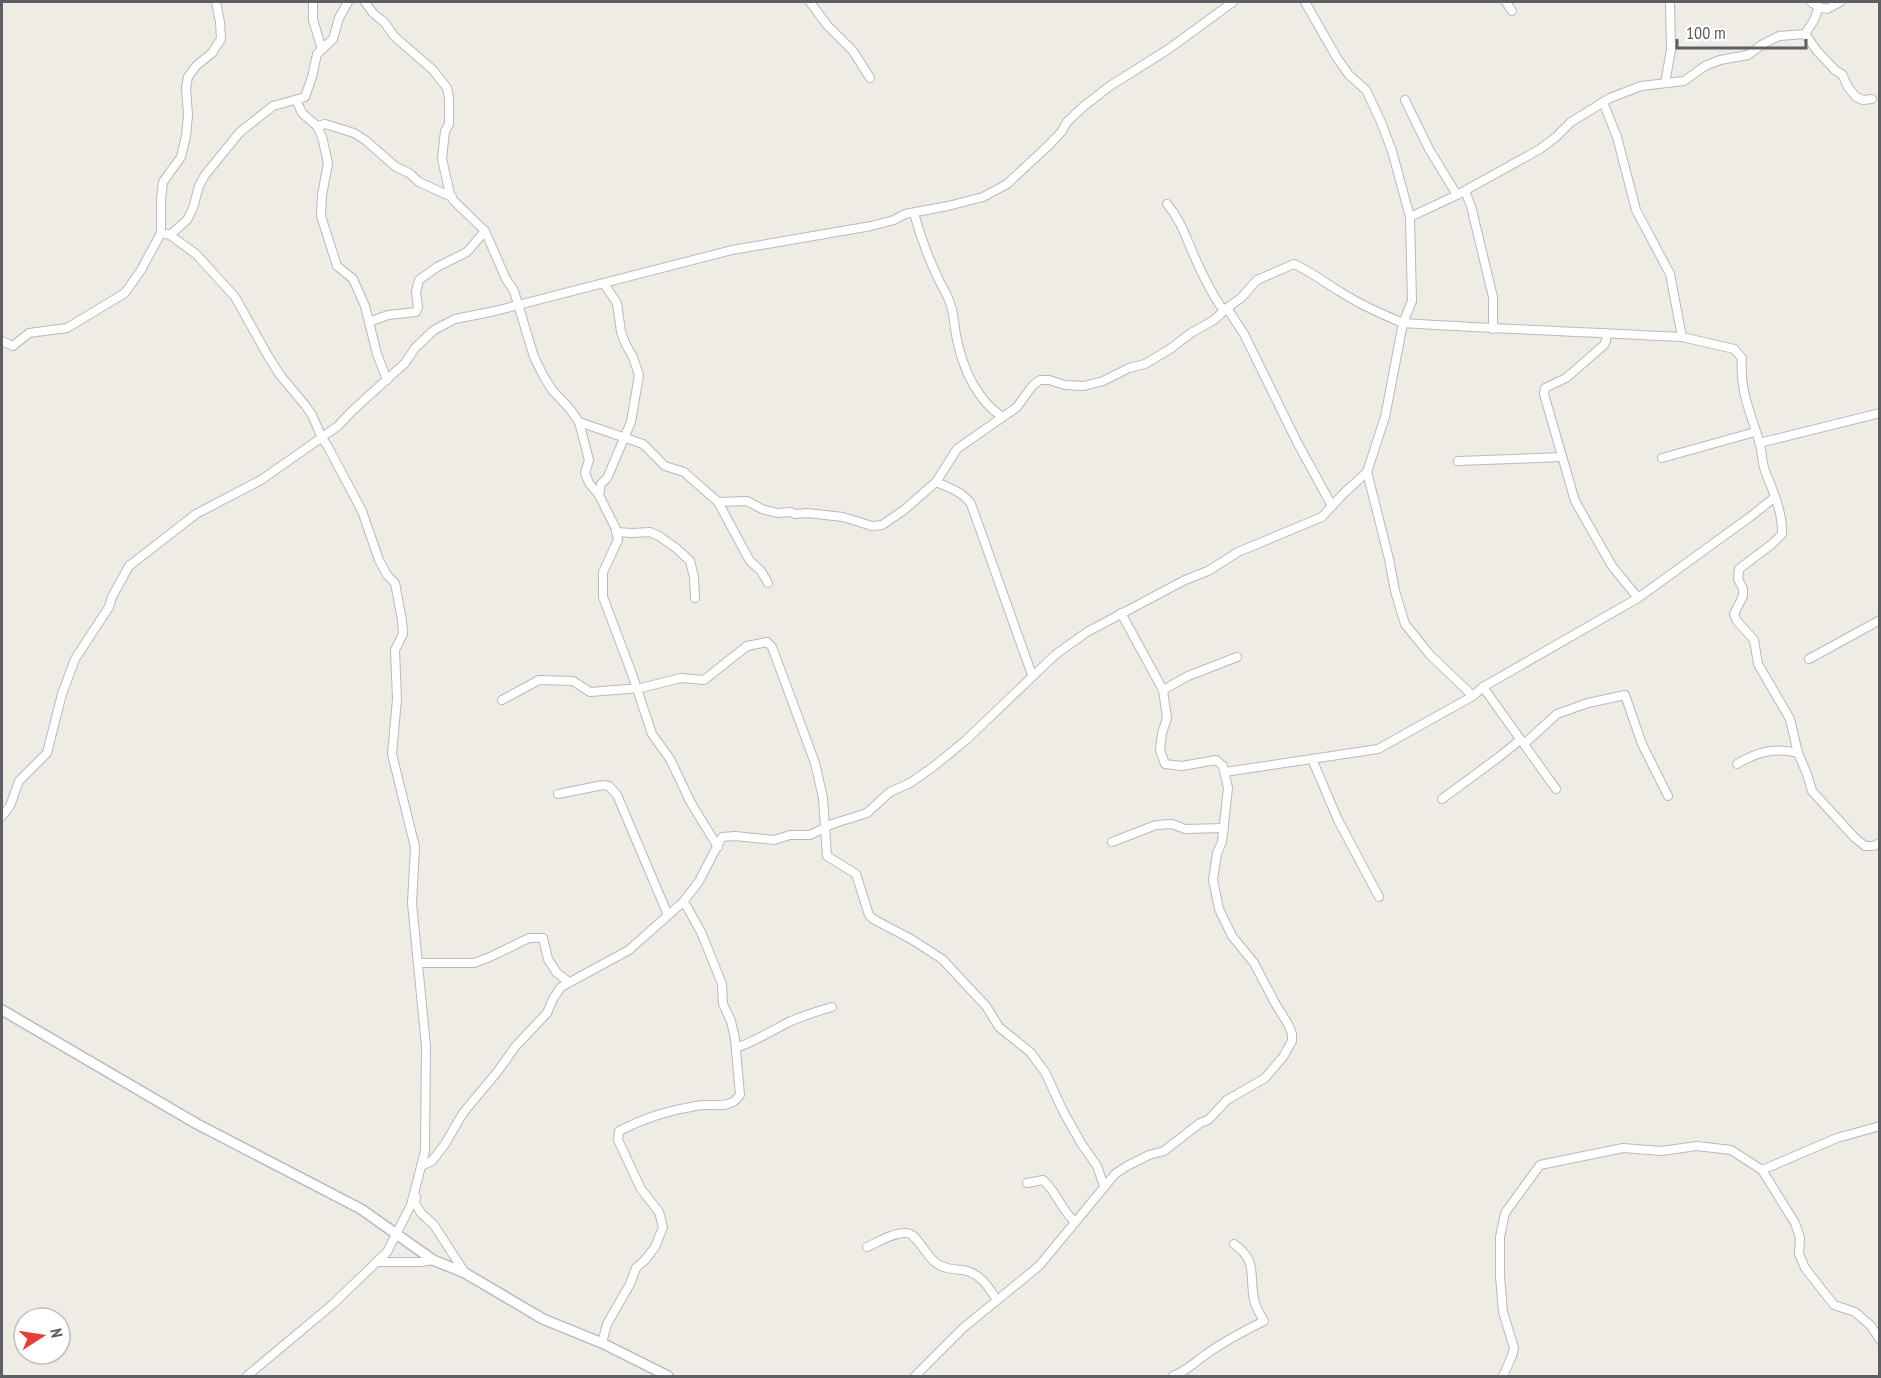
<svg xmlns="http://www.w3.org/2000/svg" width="1881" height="1378" viewBox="0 0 1881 1378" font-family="'PT Sans Narrow',sans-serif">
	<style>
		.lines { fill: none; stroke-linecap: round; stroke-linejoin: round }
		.minor-casing { stroke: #b7babe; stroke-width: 10 }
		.tertiary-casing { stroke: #b7babe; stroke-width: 12 }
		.minor { stroke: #fff; stroke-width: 8 }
		.tertiary { stroke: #fff; stroke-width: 9 }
	</style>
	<rect width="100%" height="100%" fill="#eeece4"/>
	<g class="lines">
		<g class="minor-casing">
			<g id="minor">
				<polyline points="313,2 313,20 322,49"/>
				<polyline points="365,2 373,13 385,23 394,36 433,70 447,88 449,98 449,124 445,131 442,159 450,194 453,200 485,231 467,252 437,267 419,280 416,292 418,307 416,312 388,315 369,322"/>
				<polyline points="810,2 827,25 853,51 870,78"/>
				<polyline points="1506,2 1512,11"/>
				<polyline points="1819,7 1827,9 1840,2"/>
				<polyline points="1805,34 1814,20 1819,7 1811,2"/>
				<polyline points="1665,83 1671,50 1670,2"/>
				<polyline points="296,100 302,113 317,126 322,137 328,163 322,195 321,216 337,266 353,279 365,306 377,354 387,380"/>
				<polyline points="1405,100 1429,149 1457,195"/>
				<path d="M1603,102L1617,137L1636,210L1670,274L1682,337L1734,349L1742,358C1739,390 1751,414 1760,444C1762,453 1762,462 1765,471C1773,491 1783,513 1782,534L1772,544L1739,569L1738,579L1743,589V596L1734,614L1737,621L1754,640L1758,664L1790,719L1798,753L1807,774L1812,791L1855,838L1865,846H1873L1880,843"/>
				<polyline points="317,126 325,124 354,133 365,140 396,167 409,173 419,182 452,197"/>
				<polyline points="1465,191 1471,206 1493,297 1493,329"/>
				<path d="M1167,204C1178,217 1183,229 1189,244C1197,263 1212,295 1224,311"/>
				<path d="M914,213C920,236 928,257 938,278C942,287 947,294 950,303C954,313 954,324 956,335C962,366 975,398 1002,417"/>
				<polyline points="1410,217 1457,195 1540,149 1556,137 1571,122 1610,98 1641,86 1684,81 1705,66 1720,60 1748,55 1763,44 1779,36 1805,34 1818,52 1836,71 1842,74 1848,87 1856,97 1863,100 1872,99"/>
				<polyline points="485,231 506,279 514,291 534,357 543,375 552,390 570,409 579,422 643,444 665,466 684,472 718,502 745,552 750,561 761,571 768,583"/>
				<polyline points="166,234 170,235 187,220 193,208 199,186 205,175 240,132 273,106 305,97 312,77 317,54 333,39 339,18 348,2"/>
				<polyline points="170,235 196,254 235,297 268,356 280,375 305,405 312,415 322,438 328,447 362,511 379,560 387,575 395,583 402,620 403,634 395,650 397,699 392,754 415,847 412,903 426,1046 425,1151 411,1205 387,1252 333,1304 247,1376"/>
				<polyline points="1227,308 1244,334 1297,442 1332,506"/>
				<polyline points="1606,333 1606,341 1604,345 1566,378 1545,388 1544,394 1575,501 1612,566 1638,598"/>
				<polyline points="2,341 13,346 29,333 67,328 125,293 141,270 161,233 161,199 163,182 181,157 186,136 188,115 186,88 188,77 196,66 212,53 221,39 220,22 216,2"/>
				<polyline points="579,422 589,460 585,473 589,483 599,495 616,529 618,540 603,572 603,597 632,674 652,734 670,759 691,803 718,847"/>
				<polyline points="1759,443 1880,413"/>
				<polyline points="1662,458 1755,432"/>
				<polyline points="1458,461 1562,457"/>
				<polyline points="1367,472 1389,559 1395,591 1405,624 1430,655 1473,696"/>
				<path d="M936,482C950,488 963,492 971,504L1032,675"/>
				<polyline points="599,495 601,484 607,478 611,469 631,422 639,375 633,357 626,345 621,332 617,303 604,284"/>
				<path d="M718,502L747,501L762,509L777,513L791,512L795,514L807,513L843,517L872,526L882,525L904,510L936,482L957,449L1017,407L1033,385L1040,380H1049L1065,385L1084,386L1103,381L1129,368L1145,364L1170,349L1191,333L1214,320L1227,308L1241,298L1257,280L1294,264C1310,271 1324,282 1339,291C1359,304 1381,314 1403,323L1412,301L1410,217L1392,151L1381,122L1366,90L1349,75L1337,58L1305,2"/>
				<polyline points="616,532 632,533 650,532 659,536 676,548 690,561 694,577 695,598"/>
				<polyline points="1809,659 1880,620"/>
				<polyline points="1483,687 1556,789"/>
				<polyline points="1163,690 1188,676 1237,657"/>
				<polyline points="502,700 539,680 573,681 590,692 641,688 681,678 704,680 747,646 767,642 772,647 815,763 823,798 827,856 856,874 869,915 873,919 911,939 942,959 986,1006 999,1027 1030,1052 1045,1072 1063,1111 1081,1143 1097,1166 1104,1186"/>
				<polyline points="1524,744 1557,714 1588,703 1625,695 1642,744 1668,796"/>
				<polyline points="1312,759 1338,820 1379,897"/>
				<path d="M1737,764C1757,752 1775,747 1798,753"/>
				<polyline points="1225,772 1378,749 1473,696 1483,687 1638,598 1750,517 1775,497"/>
				<polyline points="558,794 603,785 609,786 617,795 668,915"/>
				<polyline points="1442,799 1499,757 1520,740"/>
				<polyline points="2,816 10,806 19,781 47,753 62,694 75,659 109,607 112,597 129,566 196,514 261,480 338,426 352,411 405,363 415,348 434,330 455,319 495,311 732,250 871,226 894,220 905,214 948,206 983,197 1007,184 1050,144 1062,131 1067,122 1084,106 1110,86 1170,48 1233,2"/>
				<polyline points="1112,842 1156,825 1172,824 1185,829 1224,828"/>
				<polyline points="418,963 474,963 490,957 529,938 543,938 548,959 557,973 569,982"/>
				<path d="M736,1048C756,1041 773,1030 791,1021C805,1015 818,1011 832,1007"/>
				<path d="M421,1166L432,1161L445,1144L463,1113L498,1071L515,1047L547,1013L553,999L561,987L629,950L683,902L698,883L722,837L735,836L774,840L790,835H810L832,824L867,813L890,792L910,783L933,767L966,740L1055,655L1087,632L1185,580L1208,571L1238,552L1322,517L1342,495L1367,472L1385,417L1403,323C1496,329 1589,332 1682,337"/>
				<polyline points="1762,1170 1795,1223 1800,1238 1799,1254 1805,1268 1834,1305 1855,1312 1871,1326 1880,1340"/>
				<path d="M1027,1183L1043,1180C1057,1192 1061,1210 1075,1222"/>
				<polyline points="416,1197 415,1203 421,1213 434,1225 465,1273"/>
				<path d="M867,1247C878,1242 894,1232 907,1233C917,1234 926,1256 936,1263C944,1269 953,1269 963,1270C980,1273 988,1286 997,1300"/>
				<polyline points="376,1262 421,1262 433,1260"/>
				<path d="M602,1343L607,1324L630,1284L636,1268L645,1260L655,1247L663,1227L659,1212L641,1189L618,1140L619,1131C642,1119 670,1110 696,1106C707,1103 723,1108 733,1102C736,1100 738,1097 740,1095L735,1039L731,1021L723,1004L722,984L701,932L687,907L683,902"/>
				<polyline points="915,1376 963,1328 1039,1266 1115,1174 1127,1166 1149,1155 1164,1151 1200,1123 1208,1120 1227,1100 1265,1078 1283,1057 1292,1041 1292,1034 1288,1024 1275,1003 1254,963 1232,936 1219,909 1213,880 1217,853 1222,842 1228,788 1223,766 1216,760 1182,766 1165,764 1160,750 1162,733 1167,718 1163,690 1121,613"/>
				<path d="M1173,1376C1186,1371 1194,1363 1205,1355C1224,1341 1244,1331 1264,1321C1260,1314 1255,1307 1254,1299C1249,1274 1258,1261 1234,1244"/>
				<polyline points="1503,1376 1512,1356 1514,1348 1503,1312 1500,1276 1500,1237 1505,1213 1540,1165 1623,1148 1661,1151 1697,1146 1731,1150 1762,1170 1837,1138 1880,1126"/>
			</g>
		</g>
		<g class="tertiary-casing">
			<polyline id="tertiary" points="2,1010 197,1124 361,1209 433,1260 465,1273 543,1319 602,1343 668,1376"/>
		</g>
		<use href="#minor" class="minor"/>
		<use href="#tertiary" class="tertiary"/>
	</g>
	<rect width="1881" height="1378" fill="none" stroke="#5c6064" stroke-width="6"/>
	<g transform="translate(42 1336) rotate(78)"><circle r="28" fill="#ffffff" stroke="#bebfc1" stroke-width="1.5"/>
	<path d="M0-4.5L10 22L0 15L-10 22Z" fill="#e13f37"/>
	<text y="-9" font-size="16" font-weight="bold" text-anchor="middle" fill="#5c6064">N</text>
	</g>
	<path d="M1677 39v9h129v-9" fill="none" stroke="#5c6064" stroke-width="3"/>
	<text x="1686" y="39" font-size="18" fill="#5c6064" stroke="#ffffff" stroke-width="4.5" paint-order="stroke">100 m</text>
</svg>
